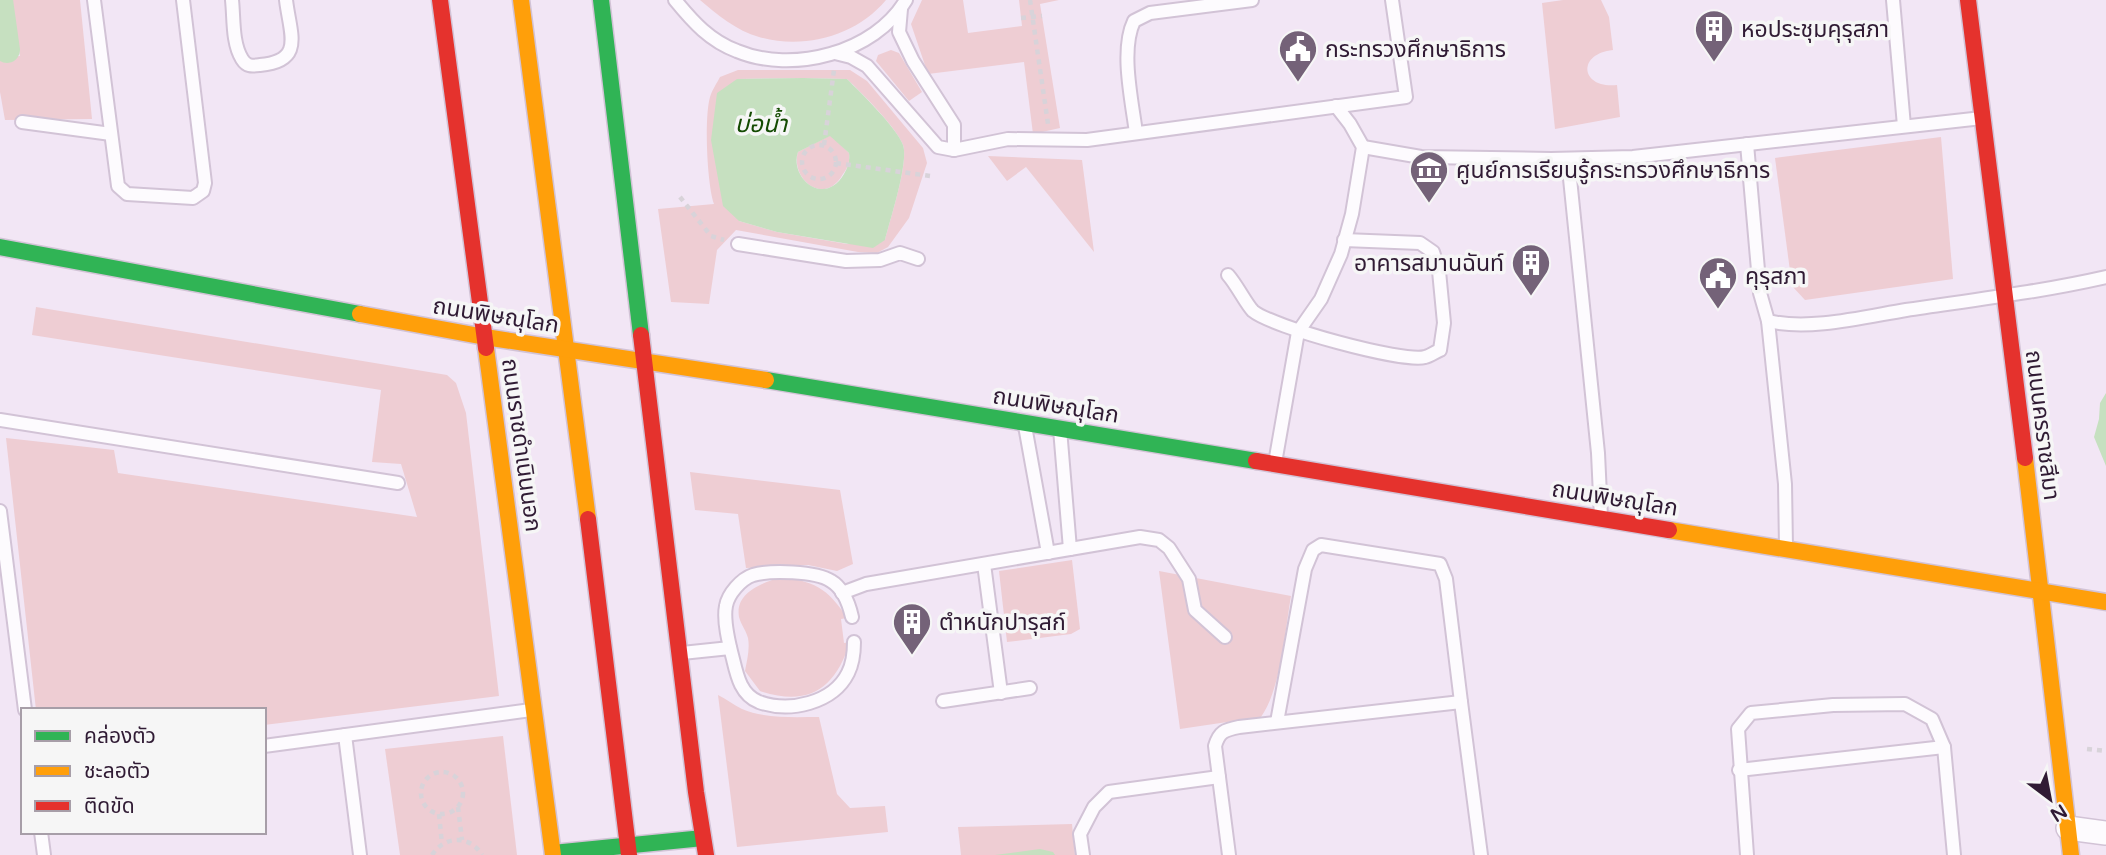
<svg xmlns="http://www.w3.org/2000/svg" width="2106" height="855" viewBox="0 0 2106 855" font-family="'Varela Round','Noto Sans Thai',sans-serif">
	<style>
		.green { fill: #eecdd3; fill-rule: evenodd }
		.water { fill: #c6e0c0; fill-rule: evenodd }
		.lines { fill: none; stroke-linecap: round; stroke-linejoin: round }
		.canal { stroke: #c6e0c0; stroke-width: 26 }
		.lane-casing { stroke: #d2c3d6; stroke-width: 16 }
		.street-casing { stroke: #d2c3d6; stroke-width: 26 }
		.fast-casing { stroke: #d2c3d6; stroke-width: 19 }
		.slow-casing { stroke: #d2c3d6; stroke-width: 19 }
		.jam-casing { stroke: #d2c3d6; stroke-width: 19 }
		.path { stroke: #d8d3d9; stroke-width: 4.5; stroke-dasharray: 5 5; stroke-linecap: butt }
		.lane { stroke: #fdfbfe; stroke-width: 12 }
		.street { stroke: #fdfbfe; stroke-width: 23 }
		.fast { stroke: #30b455; stroke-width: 16 }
		.slow { stroke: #ff9f0a; stroke-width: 16 }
		.jam { stroke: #e5322d; stroke-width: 16 }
		.path-bridge { stroke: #d8d3d9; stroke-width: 4.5; stroke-dasharray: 5 5; stroke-linecap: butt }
		.labels { text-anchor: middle; stroke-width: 7; stroke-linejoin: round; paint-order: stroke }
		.poi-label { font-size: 23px; fill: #301b34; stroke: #f6f6f6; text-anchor: start }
		.street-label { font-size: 23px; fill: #301b34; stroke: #f6f6f6 }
		.water-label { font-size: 24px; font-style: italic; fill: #144b02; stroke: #f6f6f6 }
	</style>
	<rect width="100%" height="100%" fill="#f2e6f5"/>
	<g class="green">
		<polygon points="11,0 80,0 92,119 5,120 0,92 0,57 20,56"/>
		<path d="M700,0H886C856,36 804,50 759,37C737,31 716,14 700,0Z"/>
		<polygon points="922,0 963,0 968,33 1022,26 1019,0 1059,0 1040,4 1060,128 1033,134 1024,62 928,74 911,24"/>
		<path d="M1563,0H1601L1609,17L1613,50C1576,54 1581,89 1617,85L1620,117L1555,129L1542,3Z"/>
		<polygon points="891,50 899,53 922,92 909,101 876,61 878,55"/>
		<path d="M738,70H850L867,81L923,148L927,163L909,218L888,247L877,253L858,252L736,230L717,250L709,304L671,302L658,209L714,204C707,184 704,118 710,97C712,90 717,83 720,77ZM803,78L847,79C861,92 897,128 903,145C909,162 890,220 885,240L847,244L777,232L739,221L737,79Z"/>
		<path d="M831,135L849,153C850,162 848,167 843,174C824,208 790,178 798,152Z"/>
		<polygon points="1941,137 1953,279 1805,300 1792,286 1775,158"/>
		<polygon points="988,156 1082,160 1094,252 1026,167 1007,181"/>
		<polygon points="36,307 447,375 456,383 466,413 499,696 264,725 264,710 36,710 6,438 114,450 118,473 417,517 401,464 372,462 381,390 32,335"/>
		<polygon points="690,472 840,490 853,564 837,571 808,565 746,568 738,514 695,510"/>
		<polygon points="1072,560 1080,629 1071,634 1007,642 999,571"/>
		<path d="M1159,571L1291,596C1285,630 1281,689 1261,717L1180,729Z"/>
		<path d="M778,578C812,579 829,589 847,618L841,619L844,643L850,642C835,689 809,707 760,691L745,671C747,660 750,649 748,638C746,630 741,625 739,617C735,593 760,584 778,578Z"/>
		<path d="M718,695C726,699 734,705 742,709C765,719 795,717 819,717L837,794L850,808L885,806L888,832L737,847Z"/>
		<polygon points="503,736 517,855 400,855 385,749"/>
		<polygon points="1072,824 1075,855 961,855 958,827"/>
	</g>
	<g class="water">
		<path d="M803,78L847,79C861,93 897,128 903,145C909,162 890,220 885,240L873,248L777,232L739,221L723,206L711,140L717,93L737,79ZM830,136L849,153C850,162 848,167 844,174C824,208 789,177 798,152Z"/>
		<polygon points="2106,393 2106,466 2094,437 2099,419 2100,403"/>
		<polygon points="1040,849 1053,852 1055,855 995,855"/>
	</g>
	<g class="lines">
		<polyline class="canal" points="0,0 7,50"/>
		<g class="lane-casing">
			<g id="lane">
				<polyline points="94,0 118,186 127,194 193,198 203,191 205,183 183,0"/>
				<path d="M232,0C234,18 232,43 242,59C247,67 252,66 260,65C305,61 290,34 286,0"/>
				<path d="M675,0C693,22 710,41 737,51C792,74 875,53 906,0"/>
				<polyline points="1893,0 1904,126"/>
				<polyline points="835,53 851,57 867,66 938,147 954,150 954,125 913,61 899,32 901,9"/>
				<polyline points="22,122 111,134"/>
				<path d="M1136,133C1132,101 1120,50 1134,21L1150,13L1252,0"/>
				<path d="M1747,144L1760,293L1768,321C1809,331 1864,317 1906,310C1973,300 2040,292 2106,277"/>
				<polyline points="1363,147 1421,157 1551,159 1633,157 1982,118"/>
				<polyline points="954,150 1008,139 1087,140 1406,97 1392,0"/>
				<polyline points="1568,159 1598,453 1601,517"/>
				<polyline points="738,244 846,261 880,260 900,253 918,259"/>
				<path d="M1228,275C1237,285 1246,304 1253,311C1272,327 1403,363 1425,357C1430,356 1435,352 1440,350L1444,323L1439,271L1433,252L1420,243L1344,240"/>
				<polyline points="1768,321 1785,484 1786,547"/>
				<polyline points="0,420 398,483"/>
				<polyline points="1025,426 1048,553"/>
				<polyline points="1060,429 1070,549"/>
				<polyline points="1275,463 1298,332 1321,299 1341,254 1352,214 1363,147 1350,124 1336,106"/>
				<polyline points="0,511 25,710"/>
				<polyline points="984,564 1001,693"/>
				<polyline points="842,593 866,584 1140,537 1159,540 1169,548 1189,579 1195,610 1225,637"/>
				<path d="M852,617C849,604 843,588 831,581C816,571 770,570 753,575C741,579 728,594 726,606C723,621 729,644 733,659C737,676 741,695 759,702C790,713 833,703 848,673C853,663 854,652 854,642"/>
				<polyline points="682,653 730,648"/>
				<polyline points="943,701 1030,688"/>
				<polyline points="1277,722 1305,569 1313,550 1321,545 1440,564 1446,579 1461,702"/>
				<polyline points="345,735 360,855"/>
				<polyline points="264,746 531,710"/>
				<polyline points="1739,770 1944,747"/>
				<polyline points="41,832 44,855"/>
				<polyline points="1083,855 1080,834 1094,807 1109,792 1219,777"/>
				<path d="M1229,855L1215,746C1219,732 1224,730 1239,727L1461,702L1481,855"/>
				<polyline points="1747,855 1738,729 1751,713 1833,705 1905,704 1932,719 1944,747 1954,855"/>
			</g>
		</g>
		<g class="street-casing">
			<polyline id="street" points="2068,828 2106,833"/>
		</g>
		<g class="fast-casing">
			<g id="fast">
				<polyline points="601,0 641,335"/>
				<polyline points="0,247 360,314"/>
				<polyline points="766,380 1256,461"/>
				<polyline points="553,853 703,838"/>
			</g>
		</g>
		<g class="slow-casing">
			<g id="slow">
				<polyline points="521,0 588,519"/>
				<polyline points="360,314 485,337 766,380"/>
				<polyline points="486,348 553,855"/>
				<polyline points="2025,458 2071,855"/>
				<polyline points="1669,530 2106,602"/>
			</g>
		</g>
		<g class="jam-casing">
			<g id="jam">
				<polyline points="440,0 486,348"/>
				<polyline points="1968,0 2025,458"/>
				<polyline points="641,335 696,792 706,855"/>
				<polyline points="1256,461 1669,530"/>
				<polyline points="588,519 629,855"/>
			</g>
		</g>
		<g class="path">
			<polyline points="1030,0 1048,124"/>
			<polyline points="824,145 834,70"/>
			<circle cx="819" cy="162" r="17"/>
			<polyline points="836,163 930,176"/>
			<polyline points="680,197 711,236 724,240"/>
			<polyline points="2087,749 2106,751"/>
			<circle cx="442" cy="793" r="21"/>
			<polyline points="458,807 462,840"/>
			<polyline points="439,814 442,844"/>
			<path d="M432,855C445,835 470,835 482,855"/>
		</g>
		<use href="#lane" class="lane"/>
		<use href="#street" class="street"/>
		<use href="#fast" class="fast"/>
		<use href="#slow" class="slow"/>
		<use href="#jam" class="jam"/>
		<polyline class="path-bridge" points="1021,18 1042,16"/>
	</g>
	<defs>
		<g id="building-pin" transform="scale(2.0125)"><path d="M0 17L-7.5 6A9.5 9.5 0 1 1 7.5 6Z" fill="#746278" stroke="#f6f6f6"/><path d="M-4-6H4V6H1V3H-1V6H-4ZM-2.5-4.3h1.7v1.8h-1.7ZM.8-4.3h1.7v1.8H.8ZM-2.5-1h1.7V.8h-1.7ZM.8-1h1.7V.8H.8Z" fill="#fff"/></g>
		<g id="civic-pin" transform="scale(2.0125)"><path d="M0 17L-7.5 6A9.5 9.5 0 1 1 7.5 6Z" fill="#746278" stroke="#f6f6f6"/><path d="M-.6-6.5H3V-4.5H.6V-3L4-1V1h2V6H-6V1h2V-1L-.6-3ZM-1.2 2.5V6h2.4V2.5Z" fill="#fff"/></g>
		<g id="museum-pin" transform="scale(2.0125)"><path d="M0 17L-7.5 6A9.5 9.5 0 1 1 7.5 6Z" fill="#746278" stroke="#f6f6f6"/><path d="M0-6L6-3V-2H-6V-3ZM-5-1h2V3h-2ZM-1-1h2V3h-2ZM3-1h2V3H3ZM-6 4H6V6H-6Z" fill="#fff"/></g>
	</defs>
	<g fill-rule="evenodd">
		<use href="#building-pin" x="1714" y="29"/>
		<use href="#civic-pin" x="1298" y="49"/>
		<use href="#museum-pin" x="1429" y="170"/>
		<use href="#building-pin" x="1531" y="263"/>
		<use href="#civic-pin" x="1718" y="276"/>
		<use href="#building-pin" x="912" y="622"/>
	</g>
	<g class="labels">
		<g class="poi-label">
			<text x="1741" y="37">หอประชุมคุรุสภา</text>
			<text x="1325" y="57">กระทรวงศึกษาธิการ</text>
			<text x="1456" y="178">ศูนย์การเรียนรู้กระทรวงศึกษาธิการ</text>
			<text x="1504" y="271" text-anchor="end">อาคารสมานฉันท์</text>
			<text x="1745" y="284">คุรุสภา</text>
			<text x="939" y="630">ตำหนักปารุสก์</text>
		</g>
		<g class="street-label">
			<text transform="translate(496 315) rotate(9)" y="8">ถนนพิษณุโลก</text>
			<text transform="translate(1056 405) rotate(9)" y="8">ถนนพิษณุโลก</text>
			<text transform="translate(2043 425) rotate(83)" y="8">ถนนนครราชสีมา</text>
			<text transform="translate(522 445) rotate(82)" y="8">ถนนราชดำเนินนอก</text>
			<text transform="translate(1615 498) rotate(9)" y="8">ถนนพิษณุโลก</text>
		</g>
		<g class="water-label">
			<text x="761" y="132">บ่อน้ำ</text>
		</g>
	</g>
	<rect x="21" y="708" width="245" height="126" fill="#f6f6f6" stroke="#a79ea8" stroke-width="2"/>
	<rect x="35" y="731" width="35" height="10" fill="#30b455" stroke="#a79ea8" stroke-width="2"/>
	<text x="84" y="743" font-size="21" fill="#301b34">คล่องตัว</text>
	<rect x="35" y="766" width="35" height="10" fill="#ff9f0a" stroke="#a79ea8" stroke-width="2"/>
	<text x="84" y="778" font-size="21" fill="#301b34">ชะลอตัว</text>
	<rect x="35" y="801" width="35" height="10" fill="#e5322d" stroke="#a79ea8" stroke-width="2"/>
	<text x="84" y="813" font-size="21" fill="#301b34">ติดขัด</text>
	<g transform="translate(2050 799) rotate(148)" stroke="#f6f6f6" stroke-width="5" paint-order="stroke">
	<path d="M0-5L12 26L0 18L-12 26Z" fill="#301b34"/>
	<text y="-10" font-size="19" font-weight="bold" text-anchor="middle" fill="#301b34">N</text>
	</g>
</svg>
